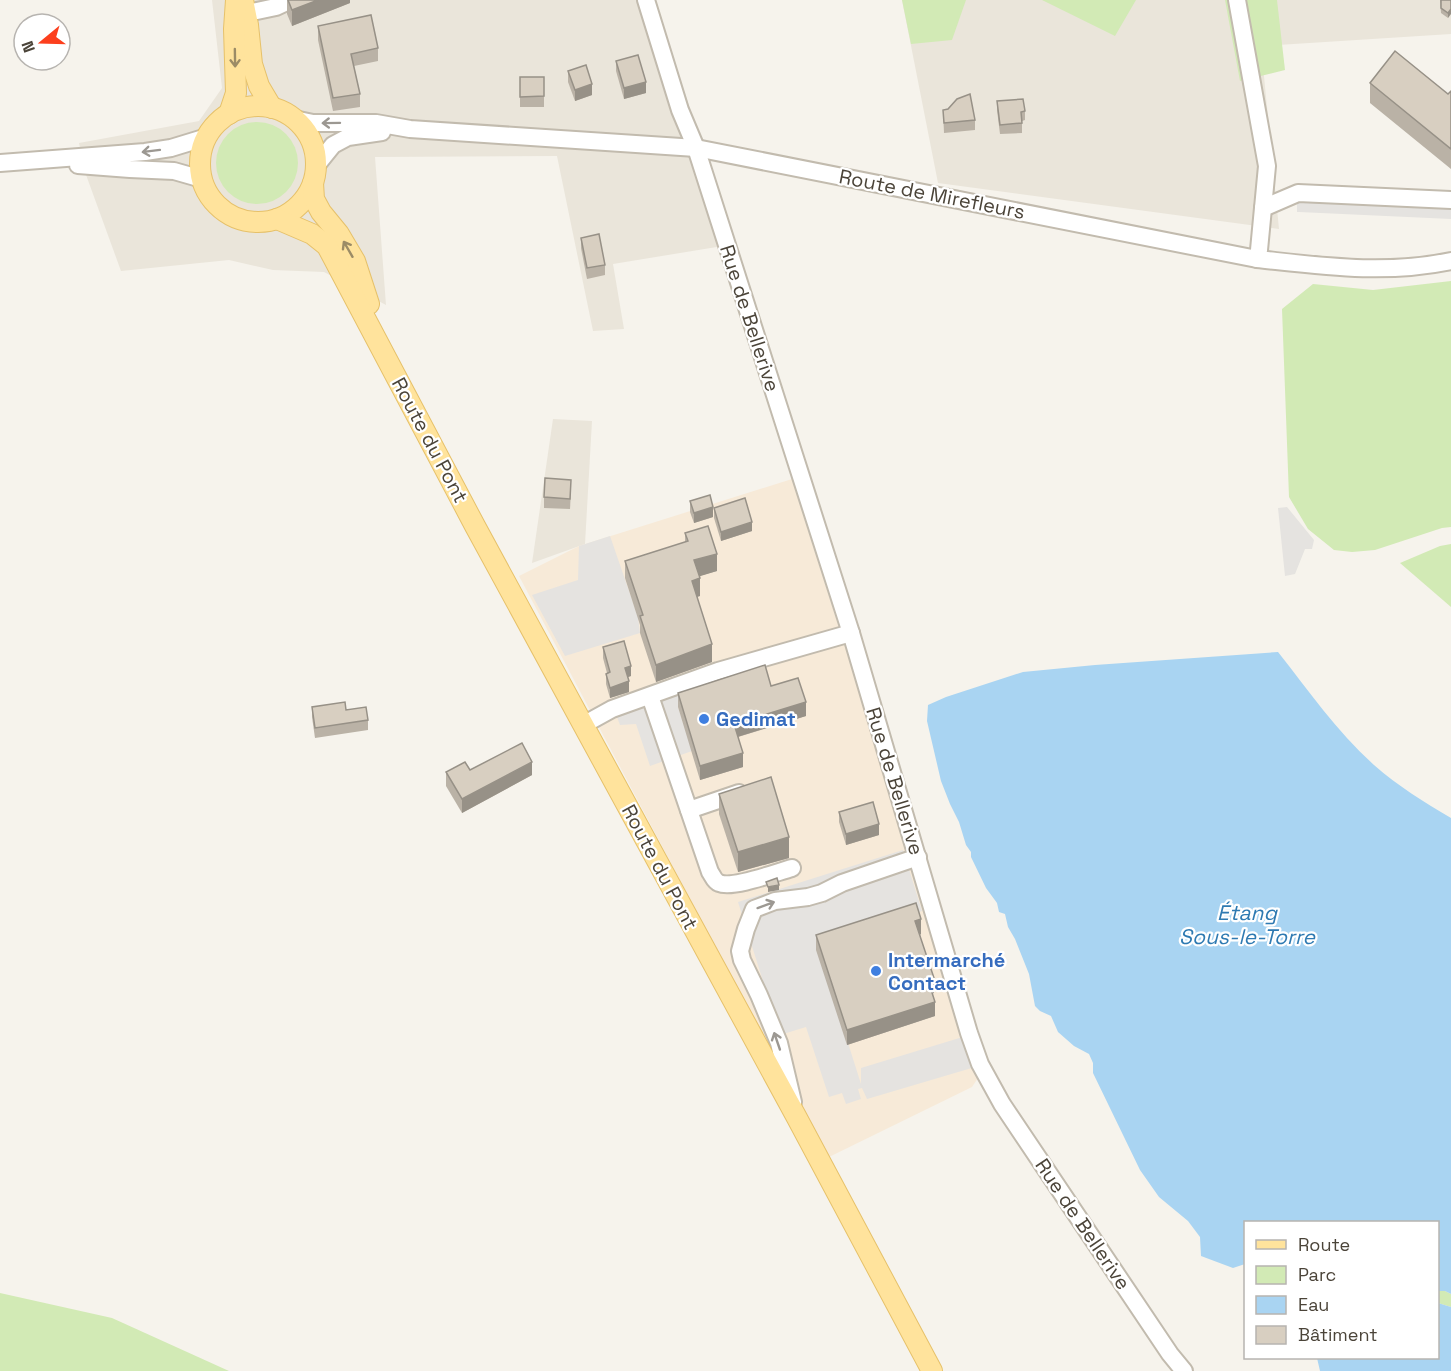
<svg xmlns="http://www.w3.org/2000/svg" width="1451" height="1371" viewBox="0 0 1451 1371" font-family="'Space Grotesk',sans-serif">
	<style>
		.residential { fill: #eae5da }
		.commercial { fill: #f7ead8 }
		.green { fill: #d2eab5 }
		.parking { fill: #e5e3e0 }
		.water { fill: #a9d4f2 }
		.lines { fill: none; stroke-linecap: round; stroke-linejoin: round }
		.minor-casing { stroke: #c2bbae; stroke-width: 20 }
		.major-casing { stroke: #e6c16a; stroke-width: 22 }
		.minor { stroke: #fff; stroke-width: 16 }
		.major { stroke: #ffe39c; stroke-width: 20 }
		.wall { fill: #bab2a6 }
		.shaded-wall { fill: #979187 }
		.building { fill: #d8cfc1; stroke: #979187; stroke-width: 1.5 }
		.oneway { stroke: #9c8c66 }
		.oneway2 { stroke: #9c9892 }
		.shop-dot { fill: #3f7fe0; stroke: #fff; stroke-width: 2 }
		.labels { text-anchor: middle; stroke-width: 4.5; stroke-linejoin: round; paint-order: stroke }
		.street-label { font-size: 20px; fill: #4b4439; stroke: #fff }
		.shop-label { font-size: 20px; font-weight: bold; fill: #366cbe; stroke: #fff; text-anchor: start }
		.water-label { font-size: 21px; font-style: italic; fill: #2e7ab2; stroke: #fff }
	</style>
	<rect width="100%" height="100%" fill="#f6f3ec"/>
	<g class="residential">
		<polygon points="212,0 654,0 735,244 613,264 624,329 593,331 557,156 375,157 386,305 324,272 273,270 229,260 121,271 85,172 79,143 199,121 222,88"/>
		<polygon points="902,0 1451,0 1451,34 1261,46 1279,229 938,183"/>
		<polygon points="553,419 592,421 585,544 532,563"/>
	</g>
	<polygon class="commercial" points="792,479 908,845 978,1078 972,1087 827,1158 519,576 579,546"/>
	<g class="green">
		<polygon points="902,0 966,0 952,40 911,44"/>
		<polygon points="1042,0 1136,0 1115,36"/>
		<polygon points="1225,0 1277,0 1285,70 1240,81"/>
		<circle cx="257" cy="163" r="41"/>
		<polygon points="1451,281 1451,527 1442,528 1375,550 1352,552 1334,550 1308,529 1289,497 1282,309 1313,284 1373,290"/>
		<polygon points="1451,544 1451,607 1400,563 1440,546"/>
		<polygon points="1438,1291 1445,1291 1451,1294 1451,1307 1438,1303"/>
		<polygon points="0,1293 112,1318 229,1371 0,1371"/>
	</g>
	<g class="parking">
		<polygon points="1297,200 1451,206 1451,219 1299,212 1297,212"/>
		<polygon points="1287,507 1314,540 1312,549 1305,549 1295,574 1285,576 1278,508"/>
		<polygon points="610,536 638,617 640,633 565,656 532,595 578,580 579,546"/>
		<polygon points="756,651 765,679 678,707 692,751 650,766 636,724 620,725 611,701 657,683"/>
		<polygon points="903,850 922,911 817,945 861,1084 861,1068 966,1036 975,1067 867,1099 862,1088 858,1089 861,1099 846,1104 842,1093 829,1097 806,1027 780,1035 738,902"/>
	</g>
	<g class="water">
		<path d="M1278,652C1309,691 1337,732 1374,765C1398,786 1424,802 1451,818V1294L1445,1291H1438V1222H1246L1245,1264L1233,1268L1201,1256L1200,1237L1188,1221L1159,1197L1140,1170L1093,1073V1063L1089,1054L1074,1046L1058,1032L1051,1016L1040,1011L1035,1006L1029,974L1015,939L1008,927L1005,914L999,912L997,903L986,888L971,857V852L966,845L959,822L950,804L941,781L927,721L928,705L946,697L1023,672L1095,665Z"/>
		<polygon points="1438,1303 1451,1307 1451,1371 1320,1371 1317,1358 1438,1358"/>
	</g>
	<g class="lines">
		<g class="minor-casing">
			<g id="minor">
				<polyline points="646,0 680,110 696,148 851,633 969,1033 980,1064 1002,1104 1170,1354 1184,1371"/>
				<polyline points="1237,0 1267,166 1259,250 1257,259"/>
				<polyline points="247,13 276,7 291,0"/>
				<path d="M294,119L313,123H376L410,129L696,148L1257,259C1323,266 1384,275 1451,261"/>
				<polyline points="0,163 145,152 171,148 207,137"/>
				<polyline points="78,165 130,169 174,171 202,179"/>
				<polyline points="316,166 333,145 348,137 382,132"/>
				<polyline points="1263,208 1298,193 1451,200"/>
				<path d="M650,696L710,872C713,876 714,881 719,883C733,889 777,872 792,868"/>
				<polyline points="583,725 612,709 718,671 851,633"/>
				<polyline points="689,810 739,793"/>
				<polyline points="793,1102 779,1043 759,995 742,960 740,951 746,929 754,909 775,901 808,897 822,893 842,883 918,857"/>
			</g>
		</g>
		<g class="major-casing">
			<g id="major">
				<polyline points="243,0 248,25 252,64 259,86 272,108"/>
				<circle cx="258" cy="164" r="58"/>
				<polyline points="229,114 236,93 234,29 236,0"/>
				<polyline points="313,183 314,199 321,212 339,234 355,261 369,304"/>
				<polyline points="277,219 312,234 327,246 475,526 797,1118 932,1371"/>
			</g>
		</g>
		<use href="#minor" class="minor"/>
		<use href="#major" class="major"/>
	</g>
	<g class="wall">
		<polygon points="287,0 350,0 350,3 292,26 287,14"/>
		<polygon points="1440,0 1451,0 1448,18 1441,13"/>
		<polygon points="318,26 378,48 378,61 354,66 360,94 360,107 333,111 318,40"/>
		<polygon points="616,61 646,93 624,99 616,71"/>
		<polygon points="568,71 592,95 575,101 568,82"/>
		<rect x="520" y="77" width="24" height="30"/>
		<polygon points="1370,83 1448,94 1451,91 1451,169 1370,103"/>
		<polygon points="997,101 1025,111 1025,120 1022,121 1022,133 1000,134 997,110"/>
		<polygon points="943,110 975,120 975,130 944,133"/>
		<polygon points="581,238 605,265 605,275 587,279 581,248"/>
		<polygon points="571,491 570,509 544,508 544,497"/>
		<polygon points="690,501 713,517 694,523 690,512"/>
		<polygon points="714,508 752,531 721,541 714,518"/>
		<polygon points="685,533 717,571 699,576 700,596 697,597 712,662 656,682 640,633 640,625 625,578 625,561 685,542"/>
		<polygon points="603,647 631,676 628,677 629,692 610,698 606,684 606,674 607,673 603,658"/>
		<polygon points="771,686 806,716 738,737 743,767 700,780 678,707 678,693"/>
		<polygon points="312,707 346,710 368,720 368,730 315,738 312,717"/>
		<polygon points="470,770 532,775 462,813 446,786 446,772"/>
		<polygon points="719,794 789,858 738,872 719,814"/>
		<polygon points="839,812 879,835 846,845 839,822"/>
		<polygon points="920,934 934,993 932,993 935,1016 847,1045 816,950 816,935 921,934"/>
	</g>
	<g class="shaded-wall">
		<polygon points="318,0 350,0 350,3 292,26 292,10"/>
		<polygon points="1451,9 1451,14 1448,18 1448,13"/>
		<polygon points="646,82 646,93 624,99 624,88"/>
		<polygon points="592,84 592,95 575,101 575,90"/>
		<polygon points="713,507 713,517 694,523 694,513"/>
		<polygon points="752,522 752,531 721,541 721,532"/>
		<polygon points="717,554 717,571 694,578 694,560"/>
		<polygon points="700,578 700,596 692,598 692,581"/>
		<polygon points="712,644 712,662 656,682 656,665"/>
		<polygon points="631,666 631,676 625,678 625,668"/>
		<polygon points="629,681 629,692 610,698 610,688"/>
		<polygon points="806,702 806,716 734,738 734,724"/>
		<polygon points="743,753 743,767 700,780 700,766"/>
		<polygon points="532,762 532,775 462,813 462,799"/>
		<polygon points="879,824 879,835 846,845 846,834"/>
		<polygon points="789,837 789,858 738,872 738,852"/>
		<polygon points="779,885 779,890 768,892 768,887"/>
		<polygon points="921,919 921,934 915,936 915,921"/>
		<polygon points="934,978 934,993 928,995 928,980"/>
		<polygon points="935,1002 935,1016 847,1045 847,1030"/>
	</g>
	<g class="building">
		<polygon points="288,0 318,0 292,10"/>
		<polygon points="1441,0 1451,0 1451,9 1448,13 1441,8"/>
		<polygon points="371,15 378,48 351,54 360,94 333,98 318,26"/>
		<polygon points="1395,51 1448,94 1451,91 1451,149 1370,83"/>
		<polygon points="638,55 646,82 624,88 616,61"/>
		<polygon points="586,65 592,84 575,90 568,71"/>
		<polygon points="520,77 544,77 544,96 520,97"/>
		<polygon points="970,94 975,120 944,123 943,110 948,109 957,99"/>
		<polygon points="1023,99 1025,111 1021,112 1022,123 1000,125 997,101"/>
		<polygon points="599,234 605,265 587,268 581,238"/>
		<polygon points="545,478 571,480 570,499 544,497"/>
		<polygon points="710,495 713,507 694,513 690,501"/>
		<polygon points="745,498 752,522 721,532 714,508"/>
		<polygon points="708,526 717,554 694,560 700,578 692,581 712,644 656,665 640,616 643,615 625,561 688,541 685,533"/>
		<polygon points="624,641 631,666 625,668 629,681 610,688 606,674 610,672 603,647"/>
		<polygon points="765,665 771,686 798,678 806,702 734,724 743,753 700,766 678,693"/>
		<polygon points="345,702 346,710 366,707 368,720 315,728 312,707"/>
		<polygon points="522,743 532,762 462,799 446,772 465,762 470,770"/>
		<polygon points="771,777 789,837 738,852 719,794"/>
		<polygon points="873,802 879,824 846,834 839,812"/>
		<polygon points="777,878 779,885 768,887 766,882"/>
		<polygon points="916,903 921,919 915,921 934,978 928,980 935,1002 847,1030 816,935"/>
	</g>
	<defs><path id="oneway-shaft" d="M-6 0H5M1.5-3L5.5 0L1.5 3" fill="none" stroke-width="1.6" stroke-linecap="round" stroke-linejoin="round" transform="scale(1.5)"/></defs>
	<g class="oneway">
		<use href="#oneway-shaft" transform="translate(235 58) rotate(89)"/>
		<use href="#oneway-shaft" transform="translate(348 249) rotate(-120)"/>
	</g>
	<g class="oneway2">
		<use href="#oneway-shaft" transform="translate(331 123) rotate(179)"/>
		<use href="#oneway-shaft" transform="translate(151 151) rotate(173)"/>
		<use href="#oneway-shaft" transform="translate(766 905) rotate(-20)"/>
		<use href="#oneway-shaft" transform="translate(777 1041) rotate(-109)"/>
	</g>
	<g class="shop-dot">
		<circle cx="704" cy="719" r="6"/>
		<circle cx="876" cy="971" r="6"/>
	</g>
	<g class="labels">
		<g class="street-label">
			<text transform="translate(932 194) rotate(11)" y="7">Route de Mirefleurs</text>
			<text transform="translate(750 318) rotate(72)" y="7">Rue de Bellerive</text>
			<text transform="translate(430 440) rotate(62)" y="7">Route du Pont</text>
			<text transform="translate(895 781) rotate(73)" y="7">Rue de Bellerive</text>
			<text transform="translate(660 867) rotate(62)" y="7">Route du Pont</text>
			<text transform="translate(1083 1224) rotate(56)" y="7">Rue de Bellerive</text>
		</g>
		<g class="shop-label">
			<text x="716" y="726">Gedimat</text>
			<text x="888" y="967">Intermarché<tspan x="888" dy="23">Contact</tspan></text>
		</g>
		<g class="water-label">
			<text x="1247" y="920">Étang<tspan x="1247" dy="24">Sous-le-Torre</tspan></text>
		</g>
	</g>
	<rect x="1244" y="1221" width="195" height="138" fill="#ffffff" stroke="#b7b4b0" stroke-width="1.5"/>
	<rect x="1256" y="1240" width="30" height="9" fill="#ffe39c" stroke="#b7b4b0" stroke-width="1.5"/>
	<text x="1298" y="1251" font-size="18" fill="#4b4439">Route</text>
	<rect x="1256" y="1266" width="30" height="18" fill="#d2eab5" stroke="#b7b4b0" stroke-width="1.5"/>
	<text x="1298" y="1281" font-size="18" fill="#4b4439">Parc</text>
	<rect x="1256" y="1296" width="30" height="18" fill="#a9d4f2" stroke="#b7b4b0" stroke-width="1.5"/>
	<text x="1298" y="1311" font-size="18" fill="#4b4439">Eau</text>
	<rect x="1256" y="1326" width="30" height="18" fill="#d8cfc1" stroke="#b7b4b0" stroke-width="1.5"/>
	<text x="1298" y="1341" font-size="18" fill="#4b4439">Bâtiment</text>
	<g transform="translate(42 42) rotate(251)"><circle r="28" fill="#ffffff" stroke="#b7b4b0" stroke-width="1.5"/>
	<path d="M0-4.5L10 22L0 15L-10 22Z" fill="#fc3f1d"/>
	<text y="-9" font-size="16" font-weight="bold" text-anchor="middle" fill="#4b4439">N</text>
	</g>
</svg>
